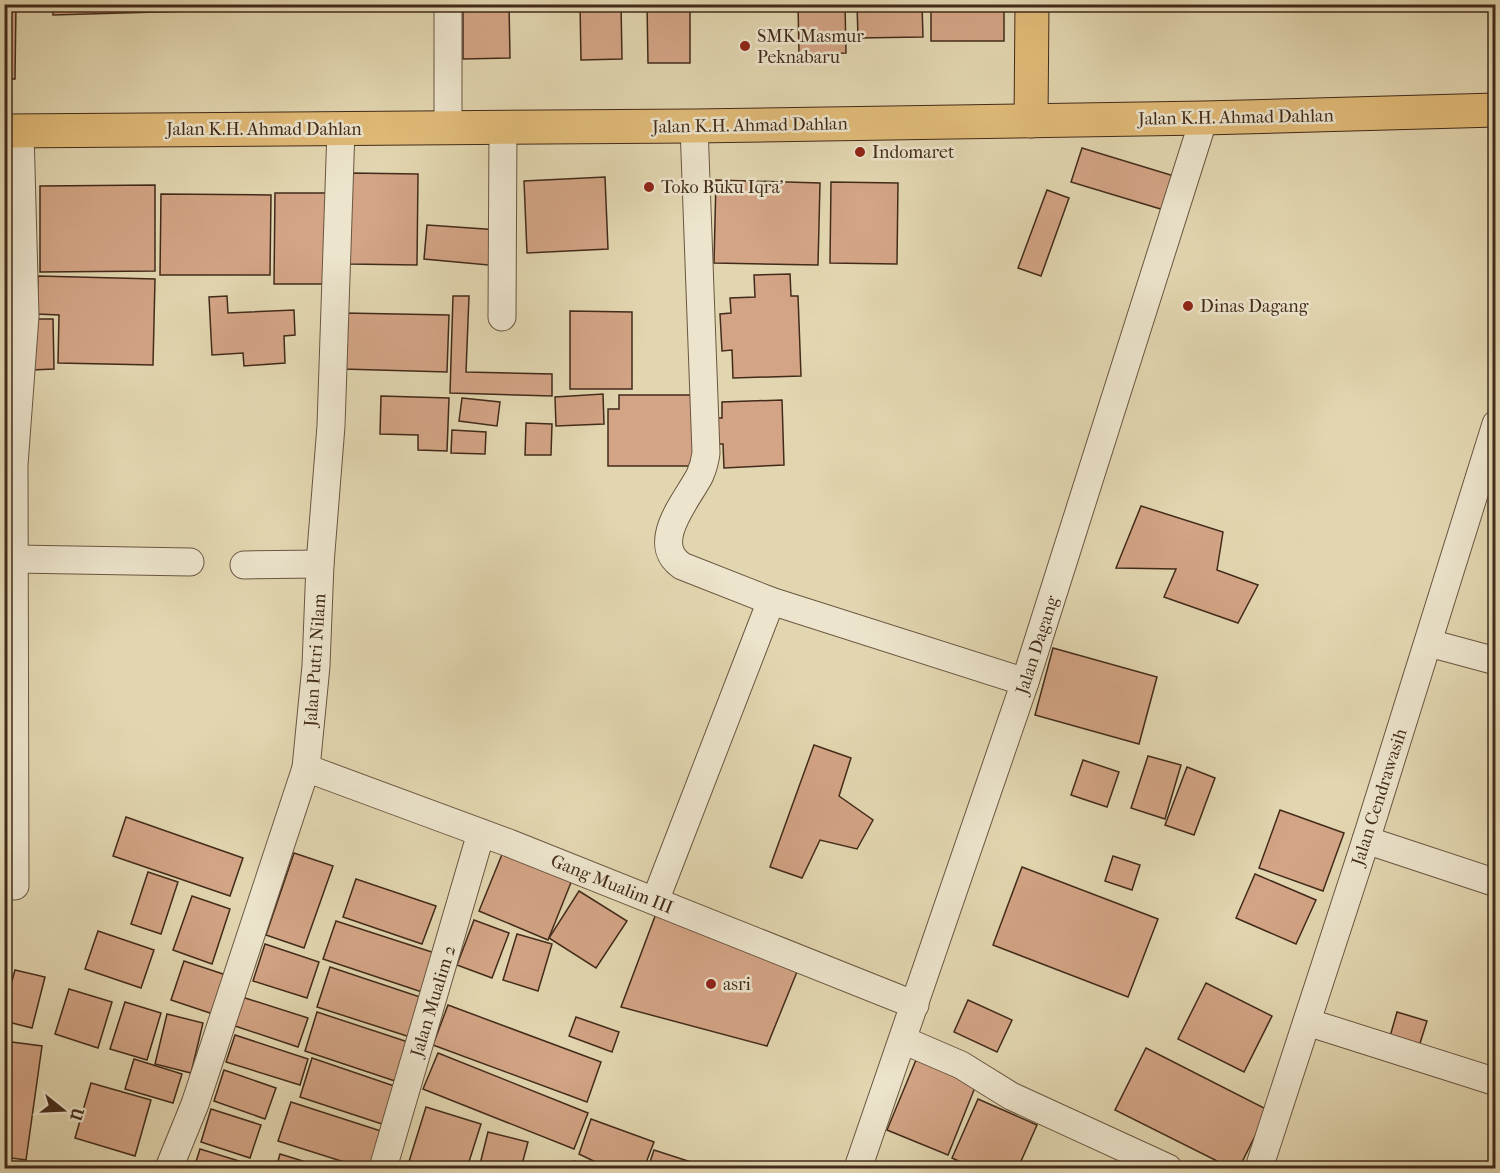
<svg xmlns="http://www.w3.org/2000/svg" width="1500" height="1173" viewBox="0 0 1500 1173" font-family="'IM FELL French Canon',serif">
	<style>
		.building { fill: #d3a485; stroke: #422b1a; stroke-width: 1.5 }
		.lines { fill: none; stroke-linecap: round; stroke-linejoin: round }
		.minor-casing { stroke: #6a5640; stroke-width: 29 }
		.major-casing { stroke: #422b1a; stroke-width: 35 }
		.minor { stroke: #ece4cc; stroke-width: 27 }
		.major { stroke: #e1bb78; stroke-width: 33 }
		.poi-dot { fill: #8f2418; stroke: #ece4cc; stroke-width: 2 }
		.labels { text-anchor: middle; stroke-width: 5; stroke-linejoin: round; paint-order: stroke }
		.poi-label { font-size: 18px; fill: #422b1a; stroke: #ece4cc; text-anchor: start }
		.street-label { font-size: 18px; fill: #422b1a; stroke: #ece4cc }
	</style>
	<rect width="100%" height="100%" fill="#e2d6b0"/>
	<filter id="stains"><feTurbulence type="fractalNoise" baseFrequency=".00333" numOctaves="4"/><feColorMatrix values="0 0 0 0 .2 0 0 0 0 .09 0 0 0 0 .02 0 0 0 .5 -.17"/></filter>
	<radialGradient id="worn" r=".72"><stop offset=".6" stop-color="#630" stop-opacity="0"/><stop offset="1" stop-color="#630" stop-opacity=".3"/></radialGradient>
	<g class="building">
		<polygon points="4,4 16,4 15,79 4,79"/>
		<polygon points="53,4 227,4 227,10 53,15"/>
		<polygon points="463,4 509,4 510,58 463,59"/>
		<polygon points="580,4 621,4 622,59 581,60"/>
		<polygon points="647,4 690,4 690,63 648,63"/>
		<polygon points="798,4 845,4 846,53 799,54"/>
		<polygon points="857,4 922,4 923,37 858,38"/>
		<rect x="931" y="4" width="73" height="37"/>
		<polygon points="1082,148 1174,176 1164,210 1071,182"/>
		<polygon points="350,173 418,174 417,265 349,264"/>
		<polygon points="605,177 608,249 527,253 524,181"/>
		<polygon points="716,180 820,183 818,265 714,263"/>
		<polygon points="831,182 898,183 897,264 830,263"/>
		<polygon points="155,185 155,271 40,272 40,186"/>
		<polygon points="1047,190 1069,198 1041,276 1018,268"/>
		<polygon points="275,193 335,193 335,284 274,284"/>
		<polygon points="161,194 271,195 270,275 160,275"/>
		<polygon points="427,225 499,230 499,266 424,259"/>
		<polygon points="790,274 791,296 798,296 801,376 733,378 732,350 722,351 720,314 731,313 730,298 755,297 754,275"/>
		<polygon points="38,276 155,279 153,365 58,363 59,315 37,314"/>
		<polygon points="227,296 228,313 294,310 295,335 284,336 285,363 244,366 243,353 212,355 209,297"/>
		<polygon points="453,296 469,296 466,372 552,374 552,396 450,393"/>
		<polygon points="570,311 632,312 632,389 570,389"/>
		<polygon points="344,313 449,315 447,372 343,369"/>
		<polygon points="30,319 53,319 54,369 31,370"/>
		<polygon points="603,394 604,424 556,426 555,397"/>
		<polygon points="619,395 693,395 693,466 608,466 608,409 619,409"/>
		<polygon points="381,396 449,398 447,451 418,450 418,435 380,434"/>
		<polygon points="462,398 500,402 497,426 459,421"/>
		<polygon points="782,400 784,465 724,468 723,444 715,444 714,418 722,418 722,402"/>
		<polygon points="526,423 552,424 551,455 525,455"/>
		<polygon points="452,430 486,432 485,454 451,453"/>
		<polygon points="1141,506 1223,532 1217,570 1258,585 1238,623 1164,597 1176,569 1116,568"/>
		<polygon points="1053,648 1157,677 1139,744 1035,715"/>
		<polygon points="814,745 851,758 839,796 873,820 857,849 820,840 802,878 770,867"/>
		<polygon points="1148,756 1181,765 1165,819 1131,808"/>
		<polygon points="1083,760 1119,772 1107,807 1071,795"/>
		<polygon points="1187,767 1215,778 1194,835 1165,825"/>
		<polygon points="1280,810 1344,833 1323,891 1259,868"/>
		<polygon points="126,817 243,858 230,896 113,856"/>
		<polygon points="505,847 574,875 548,940 479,911"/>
		<polygon points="294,853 333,866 304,948 266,935"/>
		<polygon points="1113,856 1140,865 1132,890 1105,881"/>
		<polygon points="1022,867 1158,919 1128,997 993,945"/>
		<polygon points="148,872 178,882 161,934 131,924"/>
		<polygon points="1255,874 1316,900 1296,944 1236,918"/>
		<polygon points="356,879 436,906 422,944 343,917"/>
		<polygon points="579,891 627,921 596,968 549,938"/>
		<polygon points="192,896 230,909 212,964 173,950"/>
		<polygon points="657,911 801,962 767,1046 621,1007"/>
		<polygon points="474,920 509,933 492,978 457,965"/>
		<polygon points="336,921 441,955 428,994 323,959"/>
		<polygon points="98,931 154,950 141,988 85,969"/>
		<polygon points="517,934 552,944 538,991 503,980"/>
		<polygon points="265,944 319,962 307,998 253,981"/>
		<polygon points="184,961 226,975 213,1014 171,1000"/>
		<polygon points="330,967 423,998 410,1037 317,1007"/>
		<polygon points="15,970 45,977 32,1028 4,1021 4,1009"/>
		<polygon points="1206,983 1272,1016 1244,1072 1178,1039"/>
		<polygon points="69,989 112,1002 98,1048 55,1034"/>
		<polygon points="242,997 308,1018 298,1047 232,1025"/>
		<polygon points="968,1000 1012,1020 997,1052 954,1032"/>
		<polygon points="125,1002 161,1013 147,1060 110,1049"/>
		<polygon points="448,1005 601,1062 587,1102 433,1045"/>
		<polygon points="317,1012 411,1043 398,1082 305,1051"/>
		<polygon points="1397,1012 1427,1021 1416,1056 1387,1047"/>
		<polygon points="167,1014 203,1023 191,1073 155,1064"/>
		<polygon points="576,1017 619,1032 612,1052 569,1036"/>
		<polygon points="235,1035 308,1059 300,1085 226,1062"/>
		<polygon points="4,1041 42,1046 26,1160 4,1157"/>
		<polygon points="1146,1048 1268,1110 1239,1168 1231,1168 1115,1110"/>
		<polygon points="438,1053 588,1113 574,1149 423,1089"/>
		<polygon points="312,1058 400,1088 388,1126 300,1097"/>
		<polygon points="134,1059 182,1074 173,1103 125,1089"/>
		<polygon points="916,1060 976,1085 948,1155 887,1130"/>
		<polygon points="224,1070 276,1088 265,1119 214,1101"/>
		<polygon points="91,1083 151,1100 135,1156 75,1138"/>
		<polygon points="978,1099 1037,1125 1018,1168 974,1168 952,1158"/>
		<polygon points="291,1102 384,1132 372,1168 363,1168 278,1141"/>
		<polygon points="426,1107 481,1124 467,1168 407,1168"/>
		<polygon points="211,1109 261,1125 250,1158 201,1142"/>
		<polygon points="591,1119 654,1142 644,1168 608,1168 579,1154"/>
		<polygon points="488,1132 528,1142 521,1168 479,1168"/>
		<polygon points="200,1149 252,1165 251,1168 194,1168"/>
		<polygon points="654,1150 694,1163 692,1168 648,1168"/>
		<polygon points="280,1154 319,1166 327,1168 276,1168"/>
		<polygon points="574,1161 600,1168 572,1168"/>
	</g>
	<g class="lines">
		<g class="minor-casing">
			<g id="minor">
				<path d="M694,126L706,453C705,461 703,468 700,475C688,499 648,543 682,566L771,601L1025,682"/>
				<polyline points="448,127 448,4"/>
				<polyline points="502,317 503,127"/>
				<polyline points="16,559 190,562"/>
				<polyline points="244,565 320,564"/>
				<polyline points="1429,643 1496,661"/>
				<polyline points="306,768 509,843 915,1005"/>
				<polyline points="1366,840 1496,883"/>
				<polyline points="4,883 15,886 14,465 25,316 20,131"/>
				<polyline points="655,901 771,601"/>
				<polyline points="1307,1022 1496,1082"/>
				<polyline points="903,1040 961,1065 1011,1096 1168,1168"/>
				<polyline points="169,1168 195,1104 306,768 316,666 320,564 331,426 341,129"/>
				<polyline points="383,1168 481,833"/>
				<polyline points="858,1168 1025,682 1204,118"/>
				<polyline points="1259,1168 1366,840 1496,424"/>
			</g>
		</g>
		<g class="major-casing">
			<g id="major">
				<polyline points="1031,121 1032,4"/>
				<polyline points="4,131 694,126 1204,118 1496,110"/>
			</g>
		</g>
		<use href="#minor" class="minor"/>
		<use href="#major" class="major"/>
	</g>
	<g class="poi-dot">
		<circle cx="745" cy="46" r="6"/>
		<circle cx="860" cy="152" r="6"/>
		<circle cx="649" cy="187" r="6"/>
		<circle cx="1188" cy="306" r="6"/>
		<circle cx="711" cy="984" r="6"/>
	</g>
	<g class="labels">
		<g class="poi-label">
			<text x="757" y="42">SMK Masmur<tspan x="757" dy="21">Peknabaru</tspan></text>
			<text x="872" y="158">Indomaret</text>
			<text x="661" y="193">Toko Buku Iqra'</text>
			<text x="1200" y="312">Dinas Dagang</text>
			<text x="723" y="990">asri</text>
		</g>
		<g class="street-label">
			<text transform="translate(1236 117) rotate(-1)" y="6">Jalan K.H. Ahmad Dahlan</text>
			<text transform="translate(750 125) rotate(-1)" y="6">Jalan K.H. Ahmad Dahlan</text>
			<text x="264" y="135">Jalan K.H. Ahmad Dahlan</text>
			<text transform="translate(1037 645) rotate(-72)" y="6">Jalan Dagang</text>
			<text transform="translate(315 660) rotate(-86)" y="6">Jalan Putri Nilam</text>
			<text transform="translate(1379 797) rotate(-72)" y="6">Jalan Cendrawasih</text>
			<text transform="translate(612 884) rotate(22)" y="6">Gang Mualim III</text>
			<text transform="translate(433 1001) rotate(-73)" y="6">Jalan Mualim 2</text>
		</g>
	</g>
	<rect width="1500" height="1173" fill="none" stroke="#e2d6b0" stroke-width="24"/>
	<rect x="6" y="6" width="1488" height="1161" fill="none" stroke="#422b1a" stroke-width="3"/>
	<rect x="12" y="12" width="1476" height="1149" fill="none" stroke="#422b1a" stroke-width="1.5"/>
	<g transform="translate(63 1110) rotate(108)" stroke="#ece4cc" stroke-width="4.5" paint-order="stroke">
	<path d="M0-4.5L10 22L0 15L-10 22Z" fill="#422b1a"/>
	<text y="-9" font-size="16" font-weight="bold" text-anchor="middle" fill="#422b1a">U</text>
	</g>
	<rect width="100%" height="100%" filter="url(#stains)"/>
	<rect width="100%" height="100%" fill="url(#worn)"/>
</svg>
